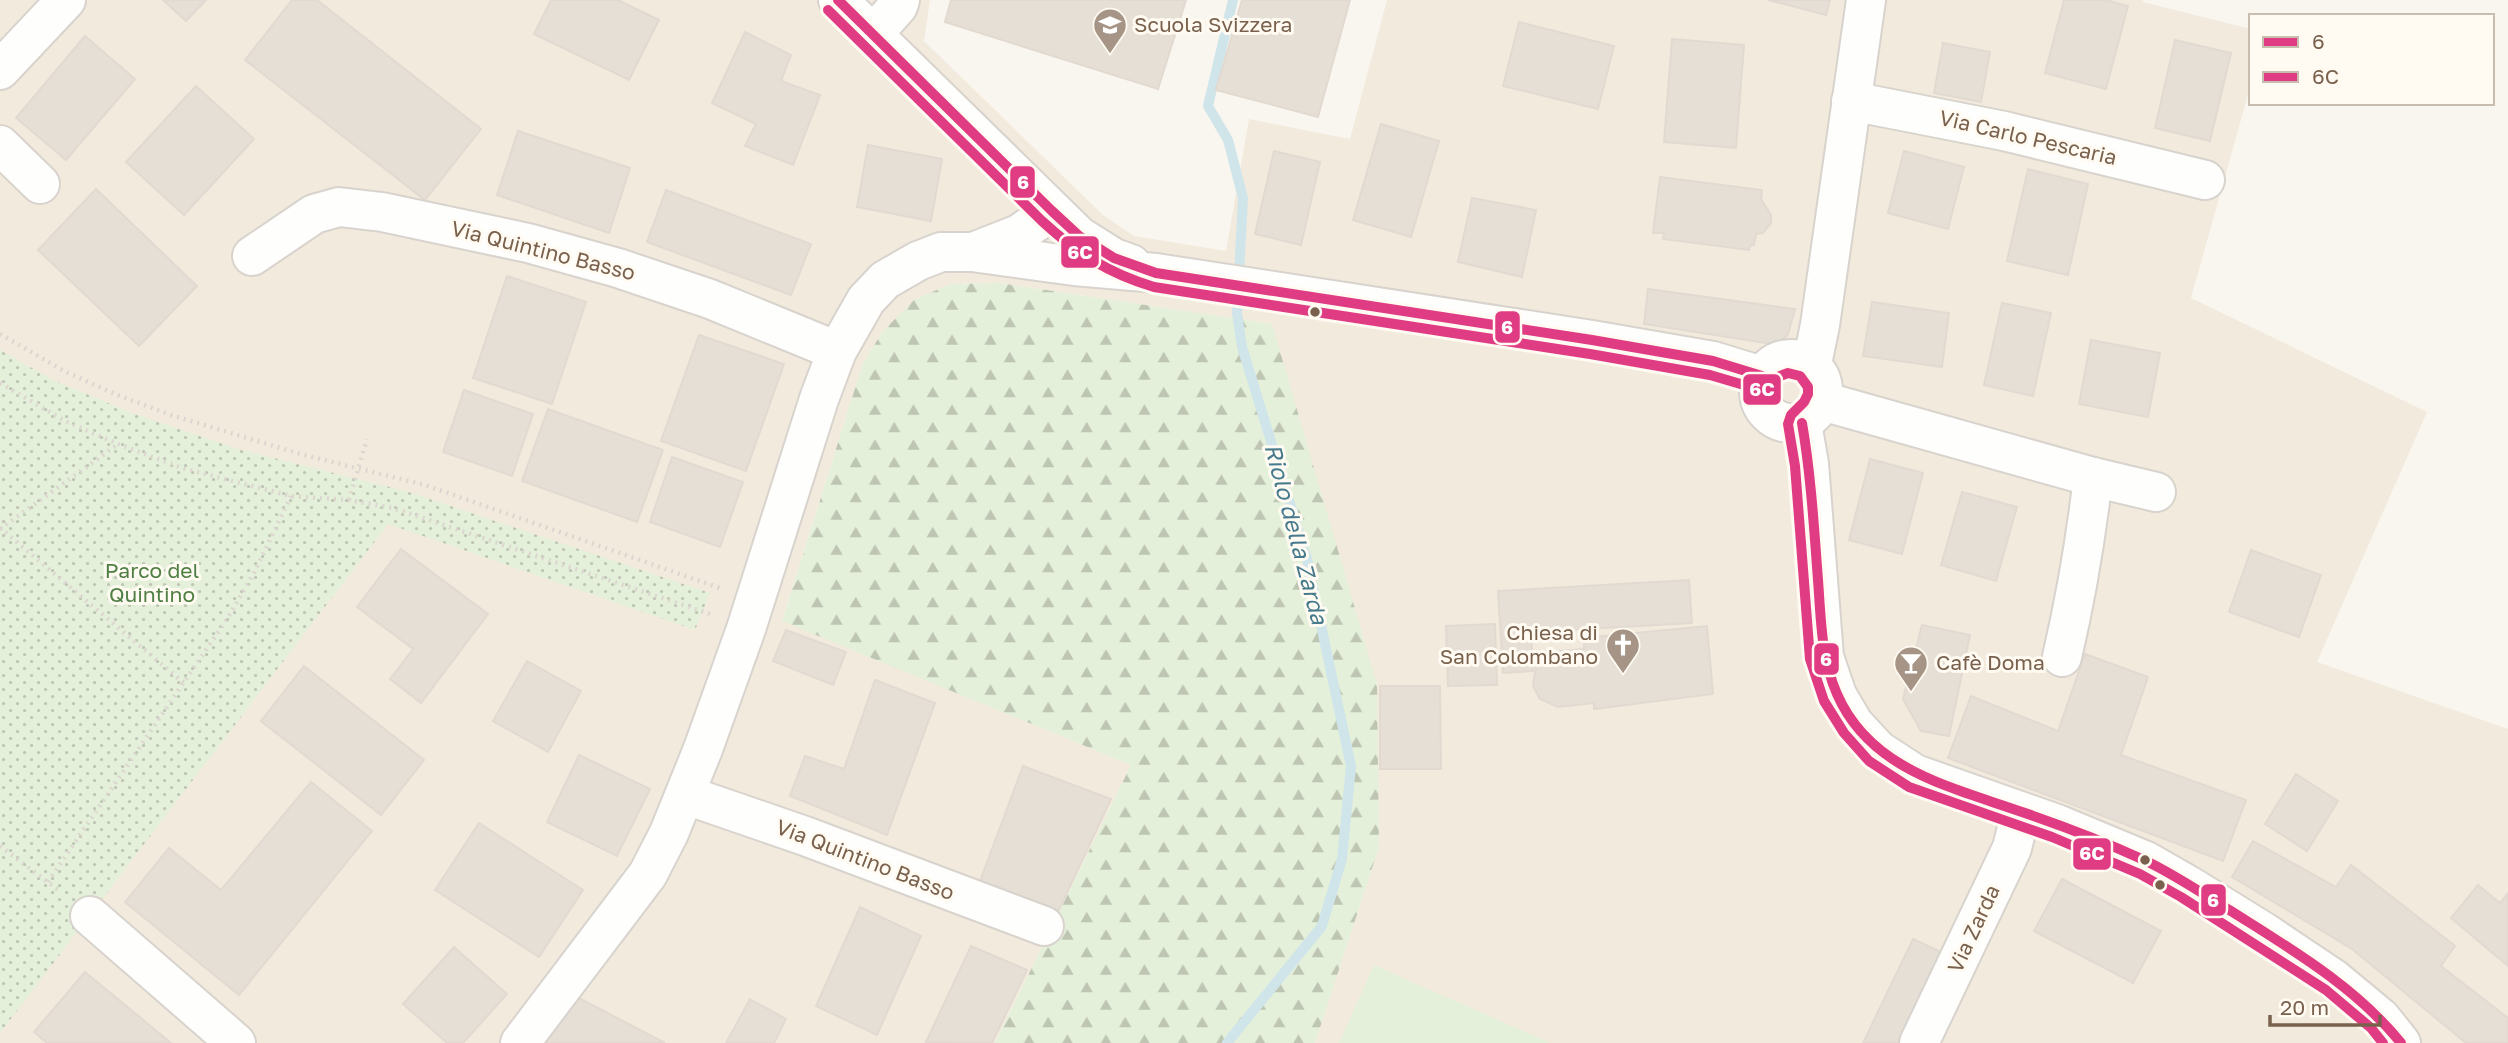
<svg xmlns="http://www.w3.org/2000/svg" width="2508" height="1043" viewBox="0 0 2508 1043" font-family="'Golos Text',sans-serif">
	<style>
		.residential { fill: #f2eadd }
		.grass { fill: url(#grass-dots) }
		.forest { fill: url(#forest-firs) }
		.pitch { fill: #e4f0da }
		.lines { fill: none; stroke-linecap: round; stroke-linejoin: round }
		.stream { stroke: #d0e5ea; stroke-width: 10 }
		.building { fill: #e6dfd6; stroke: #e2dad1; stroke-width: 2 }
		.minor-casing { stroke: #d8d3cd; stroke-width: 42 }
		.path { stroke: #dbd6d0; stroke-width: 4.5; stroke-dasharray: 2 5; stroke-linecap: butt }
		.minor { stroke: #fefefd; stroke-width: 38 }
		.bus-1-casing { stroke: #fffbf2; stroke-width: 16 }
		.bus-2-casing { stroke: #fffbf2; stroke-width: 16 }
		.bus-1 { stroke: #e03c83; stroke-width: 10 }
		.bus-2 { stroke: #e03c83; stroke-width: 10 }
		.bus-dot { fill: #79614d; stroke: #fffbf2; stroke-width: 2.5 }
		.labels { text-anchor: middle; stroke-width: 6; stroke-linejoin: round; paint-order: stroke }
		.poi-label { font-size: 21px; fill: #79614d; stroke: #fffbf2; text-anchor: start }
		.street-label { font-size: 21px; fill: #79614d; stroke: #fffbf2 }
		.park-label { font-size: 21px; fill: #507f44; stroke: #fffbf2 }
		.water-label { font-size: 23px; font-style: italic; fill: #467a8c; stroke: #fffbf2 }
		.line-badge { stroke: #fffbf2; stroke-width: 2.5 }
		.badge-label { font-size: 19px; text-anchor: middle; font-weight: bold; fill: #fff }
	</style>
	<defs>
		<pattern id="grass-dots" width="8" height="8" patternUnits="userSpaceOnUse" patternTransform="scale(1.75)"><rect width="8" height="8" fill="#e4f0da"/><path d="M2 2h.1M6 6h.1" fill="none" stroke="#bec6b3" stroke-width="1.8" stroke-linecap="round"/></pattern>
		<pattern id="forest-firs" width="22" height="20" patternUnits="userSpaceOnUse" patternTransform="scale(1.75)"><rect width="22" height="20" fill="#e4f0da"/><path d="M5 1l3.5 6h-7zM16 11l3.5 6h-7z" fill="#bec6b3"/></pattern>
	</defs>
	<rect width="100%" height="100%" fill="#f9f6ef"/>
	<polygon class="residential" points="0,0 930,0 924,41 1103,215 1134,236 1226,251 1249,119 1350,139 1387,0 2143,0 2143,2 2251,29 2251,84 2191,298 2427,412 2317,662 2508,729 2508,1043 1315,1043 1379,847 1272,324 1000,283 950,284 914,301 883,331 863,363 782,620 1131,765 995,1043 0,1043"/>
	<polygon class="grass" points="0,350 53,380 132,413 238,449 409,492 710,593 695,630 388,524 0,1033"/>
	<polygon class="forest" points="1000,283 1272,324 1377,684 1379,847 1315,1043 995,1043 1131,765 782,621 863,363 883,331 914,300 950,284"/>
	<polygon class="pitch" points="1374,965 1550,1043 1339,1043"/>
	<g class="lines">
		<polyline class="stream" points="1227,1043 1322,926 1342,859 1351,766 1307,559 1242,347 1237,313 1243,198 1228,140 1208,106 1233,0"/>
	</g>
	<g class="building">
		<polygon points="163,0 206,0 186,21"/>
		<polygon points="292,0 317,0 481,129 425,200 245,60"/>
		<polygon points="551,0 618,0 659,20 629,80 534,34"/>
		<polygon points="951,0 1186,0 1158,89 945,22"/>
		<polygon points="1242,0 1350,0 1318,117 1216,90"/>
		<polygon points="1768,0 1830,0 1826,15"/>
		<polygon points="2064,0 2106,0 2128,6 2106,89 2045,73"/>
		<polygon points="1519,22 1614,46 1598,109 1503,86"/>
		<polygon points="745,32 791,55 781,81 820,95 793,165 745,146 756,124 712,103"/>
		<polygon points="85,36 135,79 66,160 16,118"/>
		<polygon points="1672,39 1744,45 1736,148 1664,142"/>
		<polygon points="2175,40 2231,53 2210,141 2155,128"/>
		<polygon points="1943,43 1990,52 1981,102 1934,93"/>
		<polygon points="196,86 254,139 184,215 126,162"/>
		<polygon points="1381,124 1439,141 1411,237 1353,220"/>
		<polygon points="518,131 630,168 609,233 497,195"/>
		<polygon points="868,145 942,159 931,221 857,207"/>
		<polygon points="1274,151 1320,162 1301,245 1255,234"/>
		<polygon points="1904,151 1964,167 1948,229 1888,213"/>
		<polygon points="2028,169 2088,184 2068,275 2007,261"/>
		<polygon points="1660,177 1762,190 1761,199 1771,215 1771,223 1763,233 1756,234 1754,245 1751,245 1749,250 1663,239 1664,233 1653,233"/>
		<polygon points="96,189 197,286 139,346 38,250"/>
		<polygon points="666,190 811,244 791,295 647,242"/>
		<polygon points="1472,198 1536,210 1522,277 1458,262"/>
		<polygon points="507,276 586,302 552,404 473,378"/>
		<polygon points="1648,289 1795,309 1788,334 1778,345 1644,324"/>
		<polygon points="1872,302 1949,313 1942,367 1863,356"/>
		<polygon points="2002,303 2051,313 2033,396 1984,385"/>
		<polygon points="699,335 784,364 746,471 661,441"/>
		<polygon points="2091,340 2160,353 2148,417 2079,404"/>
		<polygon points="464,390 533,414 512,476 443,452"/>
		<polygon points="548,409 663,450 637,522 522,481"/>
		<polygon points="672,457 743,482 720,547 650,522"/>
		<polygon points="1870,459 1923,473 1902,554 1849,540"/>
		<polygon points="1962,492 2017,507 1996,581 1941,565"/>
		<polygon points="401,549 488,614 421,703 390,679 413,649 357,607"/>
		<polygon points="2251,550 2321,575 2299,637 2229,612"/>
		<polygon points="1689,580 1692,623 1531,632 1533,671 1503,673 1498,591"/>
		<polygon points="1495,624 1497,685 1448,686 1446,626"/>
		<polygon points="1922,625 1970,635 1949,736 1921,731 1903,699"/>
		<polygon points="1707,626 1713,694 1594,709 1594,703 1558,707 1540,699 1533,686 1536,665 1551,652 1584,649 1584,638"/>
		<polygon points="786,630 846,652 833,685 773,661"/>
		<polygon points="2085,654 2148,677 2121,755 2246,800 2223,861 1948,758 1971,696 2058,731"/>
		<polygon points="527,661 581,691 548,752 493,721"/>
		<polygon points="304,666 424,760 381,815 261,721"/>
		<polygon points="875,680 935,703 887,835 790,796 805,756 844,769"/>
		<polygon points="1380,686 1440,686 1441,769 1380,769"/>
		<polygon points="579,755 650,789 617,856 547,822"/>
		<polygon points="1023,766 1111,799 1058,912 979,884"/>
		<polygon points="2296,774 2338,801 2307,851 2265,824"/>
		<polygon points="311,782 372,831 239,995 125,902 169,848 221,890"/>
		<polygon points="479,823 583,890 539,957 435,890"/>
		<polygon points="2253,841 2336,887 2351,865 2455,946 2441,966 2508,1018 2508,1043 2466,1043 2352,949 2232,877"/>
		<polygon points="2062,879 2161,931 2133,983 2034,931"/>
		<polygon points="2478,885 2500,903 2508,893 2508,966 2451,918"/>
		<polygon points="860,907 921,936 877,1035 816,1006"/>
		<polygon points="1913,939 1945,954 1902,1043 1863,1043"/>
		<polygon points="971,946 1027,970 992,1043 926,1042"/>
		<polygon points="454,947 507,994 463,1043 447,1043 403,1004"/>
		<polygon points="85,972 171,1043 47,1043 34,1032"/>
		<polygon points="571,994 665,1043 537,1043"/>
		<polygon points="750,999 786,1019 774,1043 726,1043"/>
	</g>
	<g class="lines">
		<g class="minor-casing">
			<g id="minor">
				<polyline points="838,0 1079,236 1114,258 1131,264"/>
				<polyline points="873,34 898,6 900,0"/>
				<polyline points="0,70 66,0"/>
				<polyline points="1851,101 2004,131 2205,180"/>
				<polyline points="0,145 40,184"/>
				<polyline points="973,252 1019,234 1052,211"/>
				<polyline points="252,256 314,214 339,207 382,212 528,243 618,268 710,299 837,351"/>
				<circle cx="1791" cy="391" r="32"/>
				<polyline points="1810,364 1813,359 1820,325 1866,0"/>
				<polyline points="1822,401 2093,477 2156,492"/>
				<polyline points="1802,423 1809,464 1824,657 1837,695 1854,724 1878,750 1915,774 2057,824 2146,861 2188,885 2264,932 2334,979 2381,1018 2401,1043"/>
				<path d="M2062,657C2076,597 2086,538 2093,477"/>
				<polyline points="686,795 805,836 1044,926"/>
				<polyline points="90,916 236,1043"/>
				<polyline points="520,1043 648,874 669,833 703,749 746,629 819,399 837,351 866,300 885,280 918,261 941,252 972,252 1074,266 1156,273 1592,340 1713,361 1762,376"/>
				<polyline points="1919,1043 2012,848 2021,812"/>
			</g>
		</g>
		<g class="path">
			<polyline points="0,334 64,371 115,394 171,415 304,455 425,485 720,588"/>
			<polyline points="0,383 65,421 118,444 182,468 291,496 349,500 393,508 713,615"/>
			<polyline points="349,500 367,439"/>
			<polyline points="0,528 184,683"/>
			<polyline points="0,529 117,445"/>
			<polyline points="0,846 61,892"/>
			<polyline points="48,882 227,619 254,573 291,496"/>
		</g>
		<use href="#minor" class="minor"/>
		<g class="bus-1-casing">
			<g id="bus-1">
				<polyline points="838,0 1052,211 1079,236 1114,258 1156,273 1592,340 1713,361 1762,376"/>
				<path d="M1802,423C1811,475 1814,528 1818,580C1821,619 1821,658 1837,694C1870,770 1951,787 2022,812C2063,826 2105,842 2144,860C2174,874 2203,894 2231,911C2291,949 2356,987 2401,1043"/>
			</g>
		</g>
		<g class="bus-2-casing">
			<path id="bus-2" d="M828,10L1042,221C1078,254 1108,273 1154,287L1590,354L1710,375L1761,390L1769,388L1780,376L1788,373L1800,376L1808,387V394L1804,402L1791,415L1788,424L1795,466L1810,659L1824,701L1844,733L1869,761L1909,787L2052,837L2140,874L2181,897L2326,990L2371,1028L2383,1043"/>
		</g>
		<use href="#bus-1" class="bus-1"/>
		<use href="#bus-2" class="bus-2"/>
	</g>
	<defs>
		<g id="school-pin" transform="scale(1.75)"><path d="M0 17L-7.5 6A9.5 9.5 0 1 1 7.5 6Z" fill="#a69586" stroke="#fffbf2"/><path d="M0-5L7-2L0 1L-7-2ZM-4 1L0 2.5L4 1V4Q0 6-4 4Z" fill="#fff"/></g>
		<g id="church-pin" transform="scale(1.75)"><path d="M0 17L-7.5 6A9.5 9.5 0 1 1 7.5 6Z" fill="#a69586" stroke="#fffbf2"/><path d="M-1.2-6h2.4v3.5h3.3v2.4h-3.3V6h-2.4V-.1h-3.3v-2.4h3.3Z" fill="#fff"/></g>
		<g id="bar-pin" transform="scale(1.75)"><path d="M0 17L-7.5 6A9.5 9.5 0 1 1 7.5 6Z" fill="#a69586" stroke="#fffbf2"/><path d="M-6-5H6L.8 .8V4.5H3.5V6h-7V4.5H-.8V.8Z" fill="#fff"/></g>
	</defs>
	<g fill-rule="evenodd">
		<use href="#school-pin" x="1110" y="25"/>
		<use href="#church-pin" x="1623" y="645"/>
		<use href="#bar-pin" x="1911" y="663"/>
	</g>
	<g class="bus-dot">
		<circle cx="1315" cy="312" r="6"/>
		<circle cx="2145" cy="860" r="6"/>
		<circle cx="2160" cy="885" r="6"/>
	</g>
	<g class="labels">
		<g class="poi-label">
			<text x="1134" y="32">Scuola Svizzera</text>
			<text x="1598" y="640" text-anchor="end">Chiesa di<tspan x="1598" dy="24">San Colombano</tspan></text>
			<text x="1936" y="670">Cafè Doma</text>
		</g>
		<g class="street-label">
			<text transform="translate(2028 138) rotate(13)" y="7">Via Carlo Pescaria</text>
			<text transform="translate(543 251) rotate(14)" y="7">Via Quintino Basso</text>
			<text transform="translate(865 860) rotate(21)" y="7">Via Quintino Basso</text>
			<text transform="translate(1974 929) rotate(-65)" y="7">Via Zarda</text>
		</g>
		<g class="park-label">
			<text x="152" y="578">Parco del<tspan x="152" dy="24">Quintino</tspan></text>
		</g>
		<g class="water-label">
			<text transform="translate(1296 534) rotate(75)" y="8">Riolo della Zarda</text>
		</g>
	</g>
	<g class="line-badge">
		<rect x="1009" y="165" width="27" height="34" rx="7" fill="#e03c83"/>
		<rect x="1060" y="235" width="40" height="34" rx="7" fill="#e03c83"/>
		<rect x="1494" y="310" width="27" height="34" rx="7" fill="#e03c83"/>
		<rect x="1742" y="373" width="40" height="33" rx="7" fill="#e03c83"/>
		<rect x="1813" y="642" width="27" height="34" rx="7" fill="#e03c83"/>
		<rect x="2072" y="837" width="40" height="34" rx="7" fill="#e03c83"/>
		<rect x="2200" y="883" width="27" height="34" rx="7" fill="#e03c83"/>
	</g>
	<g class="badge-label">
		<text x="1023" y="189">6</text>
		<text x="1080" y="259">6C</text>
		<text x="1507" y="334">6</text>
		<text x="1762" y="396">6C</text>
		<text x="1826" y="666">6</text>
		<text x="2092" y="860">6C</text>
		<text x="2213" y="907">6</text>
	</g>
	<rect x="2249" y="14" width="245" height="91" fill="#fffbf2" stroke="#c9bdb0" stroke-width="2"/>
	<rect x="2263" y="37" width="35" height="10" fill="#e03c83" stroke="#c9bdb0" stroke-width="2"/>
	<text x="2312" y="49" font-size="21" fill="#79614d">6</text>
	<rect x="2263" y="72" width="35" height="10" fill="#e03c83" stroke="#c9bdb0" stroke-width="2"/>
	<text x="2312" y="84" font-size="21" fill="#79614d">6C</text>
	<path d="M2270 1015v10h110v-10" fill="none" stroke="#79614d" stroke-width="3.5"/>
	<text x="2280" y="1015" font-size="21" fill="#79614d" stroke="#fffbf2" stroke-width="5" paint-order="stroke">20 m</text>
</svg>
